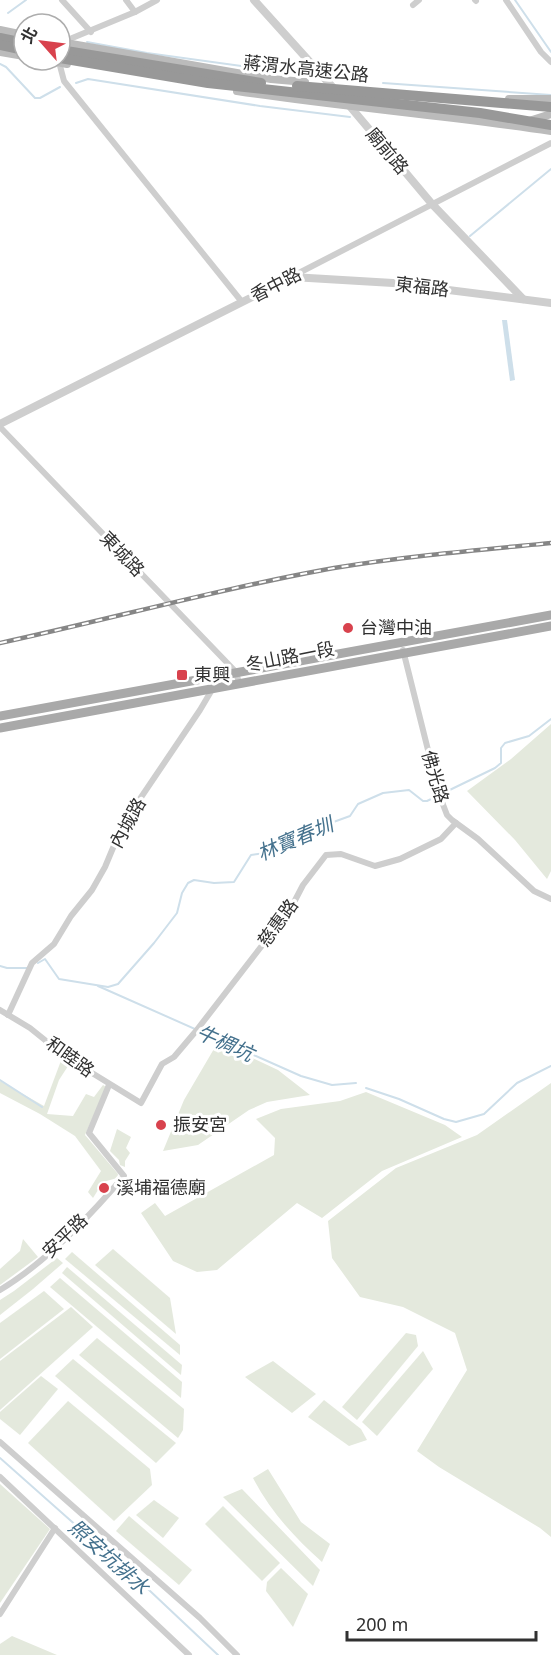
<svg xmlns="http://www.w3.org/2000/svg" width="551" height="1655" viewBox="0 0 551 1655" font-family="'Noto Sans','Noto Sans TC',sans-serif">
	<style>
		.green { fill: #e4e9dd }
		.water { fill: #cedfea }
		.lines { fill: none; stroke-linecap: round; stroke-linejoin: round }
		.stream { stroke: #cedfea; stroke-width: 2 }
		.minor { stroke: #cecece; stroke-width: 6 }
		.tertiary { stroke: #cecece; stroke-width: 8 }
		.secondary { stroke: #bbb; stroke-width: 8 }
		.primary { stroke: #a9a9a9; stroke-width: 9 }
		.motorway { stroke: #989898; stroke-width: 10 }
		.rail-casing { stroke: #868686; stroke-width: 4.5 }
		.rail { stroke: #fff; stroke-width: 2; stroke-dasharray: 7; stroke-linecap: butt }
		.motorway-bridge { stroke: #989898; stroke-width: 10 }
		.poi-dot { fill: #d8424d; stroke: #fff; stroke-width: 2 }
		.labels { text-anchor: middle; stroke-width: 6; stroke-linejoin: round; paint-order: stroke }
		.street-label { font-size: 18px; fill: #313131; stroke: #fff }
		.poi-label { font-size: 18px; fill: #313131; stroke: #fff; text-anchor: start }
		.water-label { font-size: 20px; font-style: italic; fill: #44718d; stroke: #fff }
	</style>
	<rect width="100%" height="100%" fill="#fff"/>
	<g class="green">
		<polygon points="551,724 551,871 547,879 515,840 467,791 511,759"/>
		<polygon points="218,1042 278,1070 310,1095 267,1102 249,1110 198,1145 163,1151 184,1100"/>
		<polygon points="62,1058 70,1063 59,1080 47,1114 73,1116 86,1094 94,1097 103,1085 106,1087 85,1135 118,1174 117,1178 103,1182 93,1198 88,1192 101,1171 75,1136 40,1114 0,1093 0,1081 44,1106"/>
		<polygon points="551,1083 551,1537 540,1528 439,1467 417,1451 467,1370 455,1333 403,1307 360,1297 332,1258 328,1221 396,1168 477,1135"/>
		<polygon points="366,1092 445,1125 462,1137 382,1171 322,1218 297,1203 217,1270 197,1272 173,1261 141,1213 155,1203 165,1216 274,1155 275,1138 256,1119 281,1109 340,1101"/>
		<polygon points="117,1129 131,1137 126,1148 130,1153 125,1161 125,1167 120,1165 119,1160 110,1151"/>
		<polygon points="23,1239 38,1257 0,1285 0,1269 20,1251"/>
		<polygon points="113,1249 170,1298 176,1334 95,1265"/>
		<polygon points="72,1252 180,1345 180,1355 65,1259"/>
		<polygon points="57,1258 63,1263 33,1289 0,1315 0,1300 14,1291"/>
		<polygon points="67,1267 182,1365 181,1375 62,1273"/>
		<polygon points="60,1278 182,1382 181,1398 50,1287"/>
		<polygon points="44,1291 64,1309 0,1359 0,1323"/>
		<polygon points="71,1307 93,1327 0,1410 0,1361"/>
		<polygon points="406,1333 416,1335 418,1346 357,1420 342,1407"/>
		<polygon points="97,1338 184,1409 183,1430 178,1438 79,1355"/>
		<polygon points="423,1351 433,1369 377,1436 362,1422"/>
		<polygon points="73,1359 176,1443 156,1463 55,1376"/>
		<polygon points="273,1361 316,1394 292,1413 245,1377"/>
		<polygon points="41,1376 58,1389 20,1435 0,1419 0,1412"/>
		<polygon points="324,1400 361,1429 367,1440 349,1446 308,1417"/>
		<polygon points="68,1401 150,1469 152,1485 114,1521 28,1443"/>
		<path d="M268,1469L301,1522L330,1544L322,1562C294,1537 270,1511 253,1478Z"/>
		<polygon points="0,1484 50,1529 0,1603"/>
		<polygon points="242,1489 320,1570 313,1586 223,1497"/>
		<polygon points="154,1500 179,1518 163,1538 136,1515"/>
		<polygon points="223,1506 280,1563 262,1581 205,1524"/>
		<polygon points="129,1516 192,1570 179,1585 116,1531"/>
		<polygon points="281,1568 308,1594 293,1627 266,1591 267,1582"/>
		<polygon points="12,1636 57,1655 0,1655 0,1644"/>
	</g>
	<polygon class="water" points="502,320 507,320 515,380 510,381"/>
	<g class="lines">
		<g class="stream">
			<polyline points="515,0 551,52"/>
			<polyline points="8,13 26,0"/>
			<polyline points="87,42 147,53 315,76"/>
			<polyline points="0,64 6,67 35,98 40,98 60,87"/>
			<polyline points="76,83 88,79 260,106 350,117"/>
			<polyline points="383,83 551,95"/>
			<polyline points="470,236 551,169"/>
			<polyline points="38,963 45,959 59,979 108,987 118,984 154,943 177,913 182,893 188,883 194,880 214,883 234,882 251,855 266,853 328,824 350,816 358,804 383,793 409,790 423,801 427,801 495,768 501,763 501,748 505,743 529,736 551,719"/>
			<polyline points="0,966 7,968 27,968"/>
			<polyline points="98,986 301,1076 332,1085 356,1083"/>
			<polyline points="0,1080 42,1107"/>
			<polyline points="366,1088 399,1099 444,1119 456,1122 484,1114 517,1083 551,1066"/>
			<polyline points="0,1458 149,1590 218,1655"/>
		</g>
		<g class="minor">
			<polyline points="62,0 91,32"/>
			<polyline points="126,0 135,12"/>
			<polyline points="475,0 476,1"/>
			<polyline points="506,0 541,52 551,62"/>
			<polyline points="413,5 419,0"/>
			<polyline points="65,41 135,12 157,0"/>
			<polyline points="59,62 64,81 242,302"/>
			<polyline points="293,276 551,143"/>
			<polyline points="0,427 236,672 239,683"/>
			<polyline points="403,650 439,794 447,815 452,820 478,839 534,891 551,899"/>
			<polyline points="0,1010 30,1028 66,1057 141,1103 162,1064 174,1057 196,1031 291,908 303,885 326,855 341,854 375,866 400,859 441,839 456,823"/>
			<polyline points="8,1015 32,963 54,944 71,916 92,890 105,867 123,824 200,710 213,688 213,676"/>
			<path d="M0,1290C45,1263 90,1216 124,1176L89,1133L109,1085"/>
			<polyline points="0,1442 200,1618 237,1655"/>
			<polyline points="0,1477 189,1655"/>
			<polyline points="0,1614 55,1528"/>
		</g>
		<g class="tertiary">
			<polyline points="254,0 336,91"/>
			<polyline points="348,104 432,204 523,299"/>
			<polyline points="0,424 292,277 393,283 551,303"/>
		</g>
		<g class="secondary">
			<polyline points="0,30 24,35"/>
			<polyline points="60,42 271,79 305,82"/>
			<polyline points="0,52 24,56"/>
			<polyline points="47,60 67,64"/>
			<path d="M237,91C341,107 447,115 551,131"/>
			<polyline points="509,99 551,99"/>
			<polyline points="529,121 551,114"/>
		</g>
		<g class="primary">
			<polyline points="0,716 551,615"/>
			<polyline points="0,728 551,626"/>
		</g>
		<polyline class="motorway" points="0,38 24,43"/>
		<g class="rail-casing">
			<path id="rail" d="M0,643C111,619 222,588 334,568C406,556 478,550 551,543"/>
		</g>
		<use href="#rail" class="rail"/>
		<g class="motorway-bridge">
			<polyline points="0,45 24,50"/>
			<polyline points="60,50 261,83"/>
			<polyline points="60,58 208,83 480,113 551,125"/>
			<polyline points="297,86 551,107"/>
		</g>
	</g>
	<g class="poi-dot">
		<circle cx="348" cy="628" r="6"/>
		<rect x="176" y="669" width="12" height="12" rx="3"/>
		<circle cx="161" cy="1125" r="6"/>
		<circle cx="104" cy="1188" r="6"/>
	</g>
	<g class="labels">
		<g class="street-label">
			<text transform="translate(306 69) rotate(6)" y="6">蔣渭水高速公路</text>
			<text transform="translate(387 151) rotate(50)" y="6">廟前路</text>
			<text transform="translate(276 285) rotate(-27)" y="6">香中路</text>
			<text transform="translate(422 287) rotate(7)" y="6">東福路</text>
			<text transform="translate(122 554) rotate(46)" y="6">東城路</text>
			<text transform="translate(290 657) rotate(-11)" y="6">冬山路一段</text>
			<text transform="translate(435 777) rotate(74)" y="6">佛光路</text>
			<text transform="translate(128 823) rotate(-61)" y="6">內城路</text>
			<text transform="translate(278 923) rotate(-54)" y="6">慈惠路</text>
			<text transform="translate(70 1057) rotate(36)" y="6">和睦路</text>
			<text transform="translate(65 1236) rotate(-44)" y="6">安平路</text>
		</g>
		<g class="poi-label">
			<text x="360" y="634">台灣中油</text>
			<text x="194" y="681">東興</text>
			<text x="173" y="1131">振安宮</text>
			<text x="116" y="1194">溪埔福德廟</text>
		</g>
		<g class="water-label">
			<text transform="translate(295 839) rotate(-23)" y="7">林寶春圳</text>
			<text transform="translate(225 1043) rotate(24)" y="7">牛椆坑</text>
			<text transform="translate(109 1557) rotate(42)" y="7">照安坑排水</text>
		</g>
	</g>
	<g transform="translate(42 42) rotate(298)"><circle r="28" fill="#ffffff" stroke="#adadad" stroke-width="1.5"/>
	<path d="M0-4.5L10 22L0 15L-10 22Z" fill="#d8424d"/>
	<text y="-9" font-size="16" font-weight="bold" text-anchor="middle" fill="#313131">北</text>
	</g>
	<path d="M347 1631v9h189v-9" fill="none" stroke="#313131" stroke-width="3"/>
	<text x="356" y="1631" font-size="18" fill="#313131" stroke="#ffffff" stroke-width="4.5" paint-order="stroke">200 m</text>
</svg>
